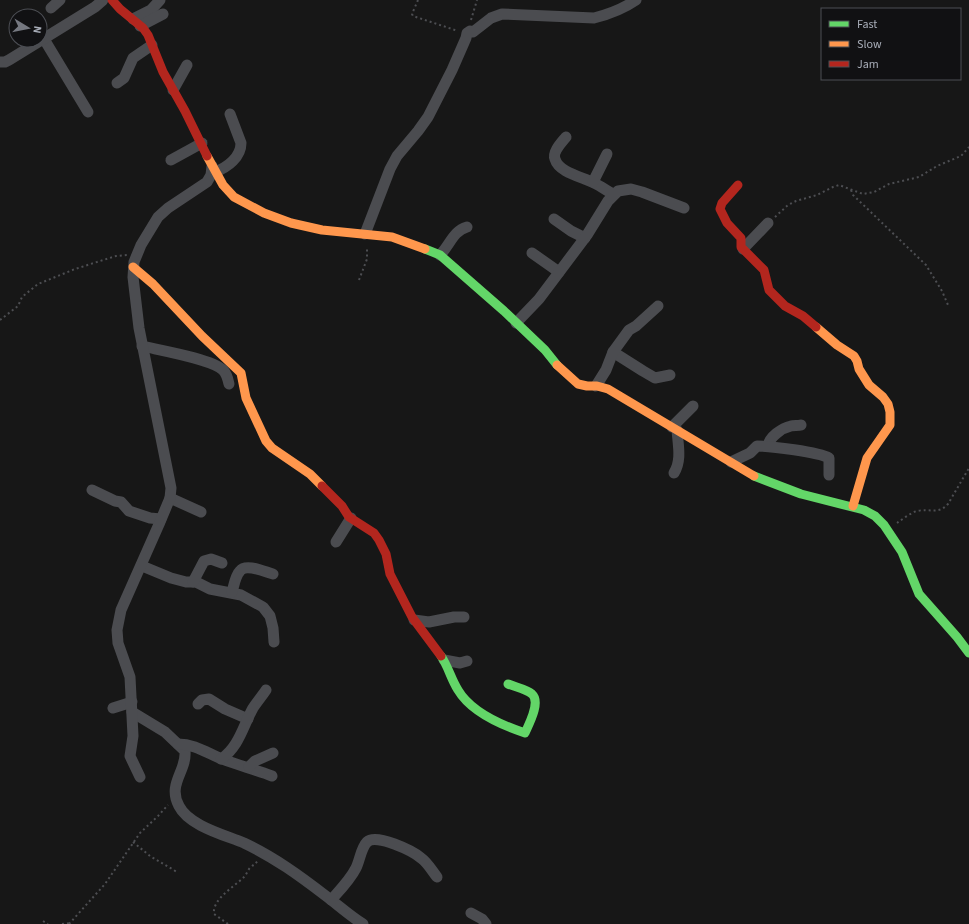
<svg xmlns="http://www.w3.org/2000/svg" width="969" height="924" viewBox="0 0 969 924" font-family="'Source Sans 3',sans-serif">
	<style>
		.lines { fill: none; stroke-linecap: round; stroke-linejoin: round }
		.path { stroke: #4d4e52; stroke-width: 2; stroke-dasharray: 2 3; stroke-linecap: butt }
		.street { stroke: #4b4c50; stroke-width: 11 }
		.fast { stroke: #63d668; stroke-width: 9 }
		.slow { stroke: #ff974d; stroke-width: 9 }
		.jam { stroke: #b3261e; stroke-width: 9 }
	</style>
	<rect width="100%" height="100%" fill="#171717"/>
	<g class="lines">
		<g class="path">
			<polyline points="418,0 412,14 413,16 458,31"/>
			<polyline points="471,20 477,0"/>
			<polyline points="851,190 853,195 926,265 942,291 948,305"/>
			<polyline points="775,217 788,205 796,201 817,195 833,187 839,185 863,194 874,192 889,184 919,177 937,166 961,156 969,147"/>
			<polyline points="359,280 367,259 367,248"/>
			<polyline points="0,320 18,306 22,297 38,284 75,269 116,256 127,255"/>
			<path d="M897,523C903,519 910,513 917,511C930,508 938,515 948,504L969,468"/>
			<polyline points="133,842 150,856 177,872"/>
			<polyline points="43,921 48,924"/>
			<polyline points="62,924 70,923"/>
			<polyline points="69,924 105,884 140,833 158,816 168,805"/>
			<path d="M228,924L214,914C212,899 234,887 244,877C247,874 248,869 251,867C254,864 256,864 258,860"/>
		</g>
		<g class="street">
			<polyline points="51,8 60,0"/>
			<polyline points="133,19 151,10 160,0"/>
			<polyline points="140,26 163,14"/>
			<polyline points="44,39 88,112"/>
			<polyline points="0,62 5,62 9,60 95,7 103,0"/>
			<polyline points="117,83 124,78 133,58 152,45"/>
			<polyline points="173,90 187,65"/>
			<path d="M566,137C562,142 552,152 555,159C559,173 583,177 594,183C601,186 607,191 613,194"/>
			<polyline points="171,160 202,143"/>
			<path d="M215,172C228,167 241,157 241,143L230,114"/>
			<polyline points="593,182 607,154"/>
			<polyline points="554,219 571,231 585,238"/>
			<path d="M365,234L390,169L397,156L418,131L428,117L452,70L466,38L467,33L470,31L473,32L491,18L502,14L594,18C610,14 623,9 636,0"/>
			<polyline points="743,249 768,223"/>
			<polyline points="532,253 559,272"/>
			<path d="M440,255C450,245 453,231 467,227"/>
			<polyline points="516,323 539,299 587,235 608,201 618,191 631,189 642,192 684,208"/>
			<path d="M142,346C159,350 212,359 223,370C227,374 228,379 229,384"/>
			<polyline points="613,352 643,371 655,378 670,375"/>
			<polyline points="596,386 606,370 613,352 629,330 636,326 658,306"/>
			<polyline points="672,427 693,406"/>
			<path d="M768,446C769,437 782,428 791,426C794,425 798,426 801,425"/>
			<path d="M731,462L750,453L757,446C770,446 819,452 829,458V475"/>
			<path d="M674,473C682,460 678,445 677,430"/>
			<polyline points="92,490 115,501 121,502 129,511 150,518 161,519"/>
			<polyline points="170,498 201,512"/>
			<polyline points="336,542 351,518"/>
			<polyline points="142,566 171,578 186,582 196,582 210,589 241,595 263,607 270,616 273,628 274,642"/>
			<polyline points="193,582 204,561 211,559 222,563"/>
			<path d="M232,592C234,586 235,576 240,571C246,563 265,572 273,574"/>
			<polyline points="414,620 429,622 454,617 464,617"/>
			<polyline points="444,660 460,663 467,661"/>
			<polyline points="198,704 202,700 209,699 225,709 248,719"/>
			<polyline points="113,708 132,702"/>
			<path d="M132,712L165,732L185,751C187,771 167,784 179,806C189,826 225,835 244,843C274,857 300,876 326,896C338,905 350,916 363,924"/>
			<path d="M178,744C195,744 207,753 222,759C238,765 256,770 272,776"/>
			<path d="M221,759C239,747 243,726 253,708C257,702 262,696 266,690"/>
			<polyline points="249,767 255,761 273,753"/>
			<polyline points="140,777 130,756 133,736 130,677 118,643 117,630 121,610 160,522 170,498 171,488 139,328 133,277 134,262 141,245 158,217 168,208 207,182 211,175 212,166"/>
			<path d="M331,900C340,890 350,880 356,868C360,860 361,848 367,842C376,833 413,851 421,858C428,863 432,871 437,877"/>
			<polyline points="471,913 482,919 486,924"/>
		</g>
		<g class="fast">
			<polyline points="425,249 440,255 504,311 545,350 557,365"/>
			<polyline points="754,476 801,494 864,510 875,516 884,525 902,552 919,594 957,637 969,653"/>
			<path d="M441,656C448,666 451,679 458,690C471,712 501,725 525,733C529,724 541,702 532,694C526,689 515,687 508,684"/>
		</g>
		<g class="slow">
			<polyline points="207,156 223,185 234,197 264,213 291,223 322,230 392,237 425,249"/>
			<polyline points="133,267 153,284 202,336 241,373 246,398 266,441 272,448 310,474 322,486"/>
			<polyline points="816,327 837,345 854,356 857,361 859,369 869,385 883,397 888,404 890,412 890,425 867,458 853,506"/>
			<polyline points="557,365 578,384 587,386 597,386 608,389 754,476"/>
		</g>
		<g class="jam">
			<polyline points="112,0 120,9 143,28 148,35 163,72 185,111 207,156"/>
			<polyline points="738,185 722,203 720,209 727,223 741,238 741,247 764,270 769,290 785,306 803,316 816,327"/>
			<polyline points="322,486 342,506 349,517 374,533 379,540 386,554 390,574 412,617 441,656"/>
		</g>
	</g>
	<rect x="821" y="8" width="140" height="72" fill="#111113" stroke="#4d4f55"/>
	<rect x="829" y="21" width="20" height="6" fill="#63d668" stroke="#4d4f55"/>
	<text x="857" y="28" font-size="12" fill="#a8adb8">Fast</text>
	<rect x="829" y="41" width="20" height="6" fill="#ff974d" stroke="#4d4f55"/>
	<text x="857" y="48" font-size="12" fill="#a8adb8">Slow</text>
	<rect x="829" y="61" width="20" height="6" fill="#b3261e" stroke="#4d4f55"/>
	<text x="857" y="68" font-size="12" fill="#a8adb8">Jam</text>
	<g transform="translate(28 28) rotate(100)"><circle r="19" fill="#111113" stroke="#4d4f55"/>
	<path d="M0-3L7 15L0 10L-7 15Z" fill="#757880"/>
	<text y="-6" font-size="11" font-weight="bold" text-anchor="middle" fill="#a8adb8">N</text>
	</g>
</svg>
